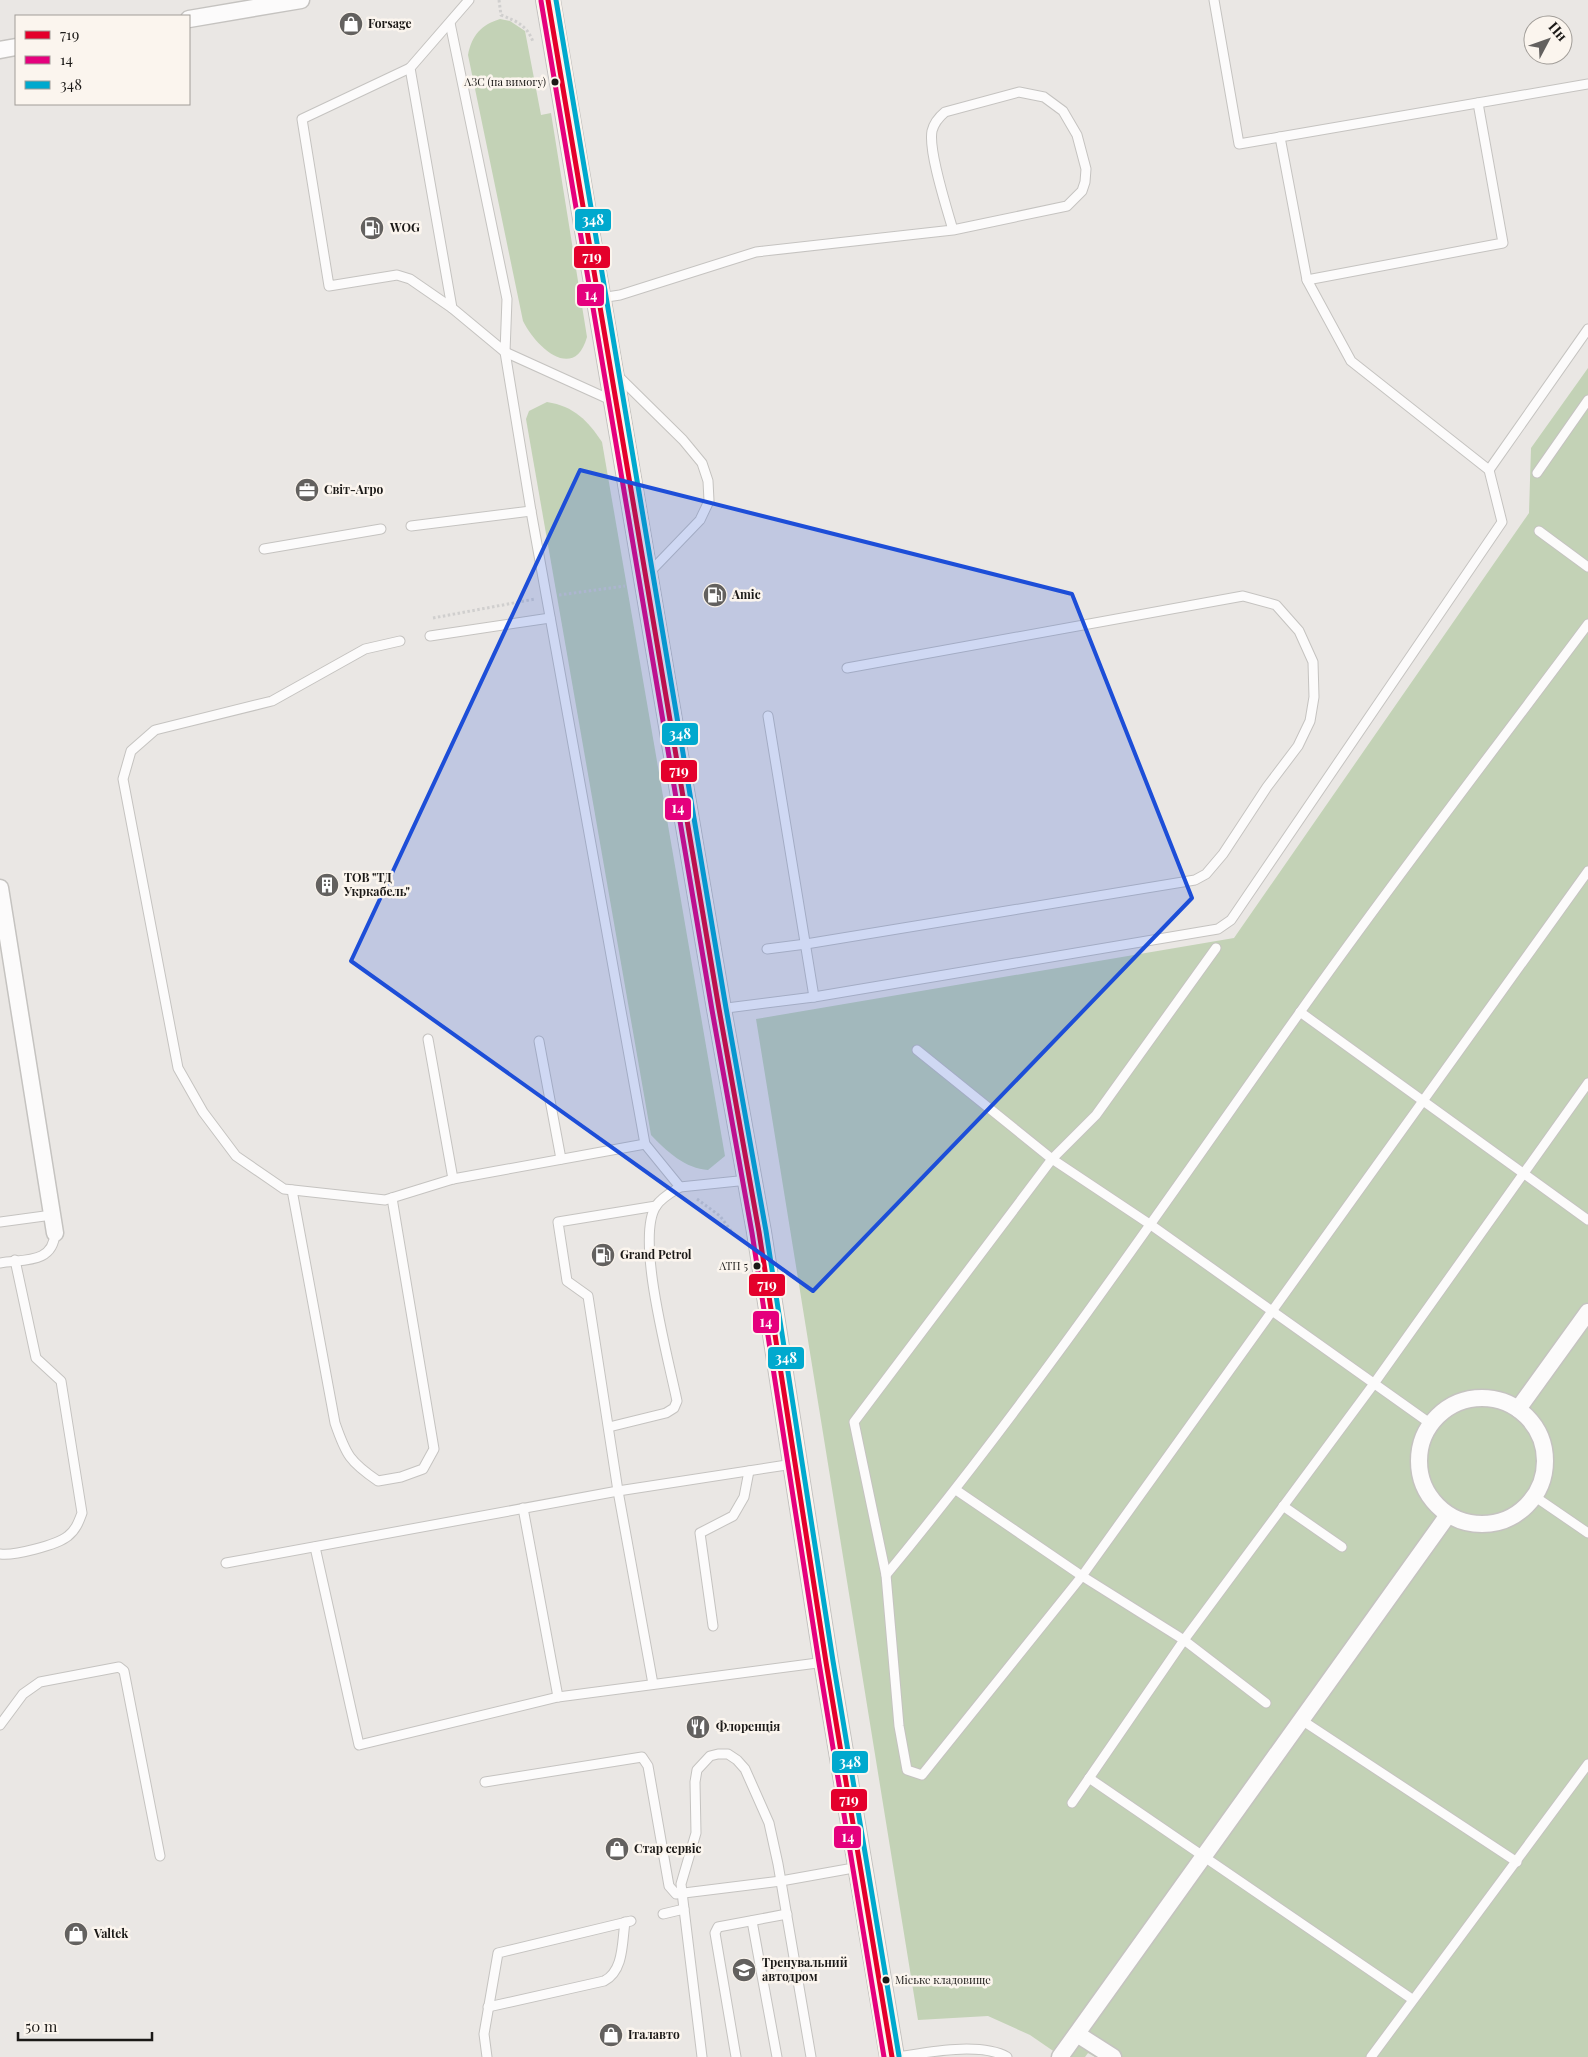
<svg xmlns="http://www.w3.org/2000/svg" width="1588" height="2057" viewBox="0 0 1588 2057" font-family="'Playfair Display',serif">
	<style>
		.green { fill: #c3d2b6 }
		.lines { fill: none; stroke-linecap: round; stroke-linejoin: round }
		.service-casing { stroke: #c5c3c0; stroke-width: 11 }
		.minor-casing { stroke: #c5c3c0; stroke-width: 19 }
		.secondary-casing { stroke: #c5c3c0; stroke-width: 26 }
		.path { stroke: #d0cfce; stroke-width: 3; stroke-dasharray: 2.5 2.5; stroke-linecap: butt }
		.service { stroke: #fcfbfb; stroke-width: 9 }
		.minor { stroke: #fcfbfb; stroke-width: 16 }
		.secondary { stroke: #fcfbfb; stroke-width: 24 }
		.bus-1-casing { stroke: #fbf5ee; stroke-width: 9 }
		.bus-2-casing { stroke: #fbf5ee; stroke-width: 9 }
		.bus-3-casing { stroke: #fbf5ee; stroke-width: 9 }
		.bus-1 { stroke: #e4002b; stroke-width: 5 }
		.bus-2 { stroke: #e5007d; stroke-width: 5 }
		.bus-3 { stroke: #00a9ce; stroke-width: 5 }
		.marked { fill: #1d4ed8; fill-opacity: 0.2; stroke: #1d4ed8; stroke-width: 4; stroke-linejoin: round }
		.bus-dot { fill: #1b1917; stroke: #fbf5ee; stroke-width: 2 }
		.labels { text-anchor: middle; stroke-width: 5; stroke-linejoin: round; paint-order: stroke }
		.bus-label { font-size: 11px; fill: #1b1917; stroke: #fbf5ee; text-anchor: end }
		.poi-label { font-size: 12px; font-weight: bold; fill: #1b1917; stroke: #fbf5ee; text-anchor: start }
		.line-badge { stroke: #fbf5ee; stroke-width: 2 }
		.badge-label { font-size: 14px; text-anchor: middle; font-weight: bold; fill: #fff }
	</style>
	<rect width="100%" height="100%" fill="#eae7e4"/>
	<g class="green">
		<path d="M500,19L510,21L525,31L541,115L551,113L587,337C574,383 535,346 523,321L468,55C472,35 481,25 500,19Z"/>
		<polygon points="1588,368 1588,2057 1095,2057 1088,2053 1085,2057 1062,2057 1030,2035 988,2016 918,2020 756,1019 1234,938 1529,513 1531,448"/>
		<path d="M547,402C574,406 588,421 602,442L725,1156L708,1170C686,1169 666,1151 651,1135L526,419L529,411Z"/>
	</g>
	<g class="lines">
		<g class="service-casing">
			<g id="service">
				<polyline points="469,0 410,68 452,308 505,352 613,401"/>
				<polyline points="450,23 507,299 505,352 531,511 645,1144 680,1187 748,1180"/>
				<polyline points="410,68 302,119 329,286 397,275 410,279 452,308"/>
				<polyline points="1280,137 1588,84"/>
				<polyline points="1307,280 1503,243 1478,103"/>
				<path d="M600,298L620,295L756,252L953,230L1067,206L1082,191L1085,182L1086,169L1077,135L1063,111L1044,97L1019,92L945,112C939,117 934,123 932,131C928,151 947,209 953,230"/>
				<polyline points="617,375 683,440 702,463 708,481 709,501 700,520 648,574"/>
				<polyline points="1489,470 1588,329"/>
				<polyline points="1537,473 1588,400"/>
				<polyline points="411,526 531,511"/>
				<polyline points="1539,531 1588,567"/>
				<polyline points="264,549 381,529"/>
				<polyline points="430,636 550,618"/>
				<polyline points="400,641 365,649 272,701 155,730 131,751 123,779 178,1068 203,1112 236,1156 284,1189 385,1200 453,1179 645,1144"/>
				<polyline points="768,716 814,997"/>
				<polyline points="1216,948 1096,1115 1052,1159 854,1422 886,1575 899,1726 907,1770 922,1775 1082,1576 1588,871"/>
				<polyline points="767,949 806,944 1195,880 1206,874 1223,854 1267,787 1298,746 1310,721 1314,697 1313,662 1299,631 1276,605 1243,596 847,668"/>
				<polyline points="719,1009 814,997 1218,929 1231,920 1502,522 1489,470 1351,361 1307,280 1280,137 1239,144 1214,0"/>
				<polyline points="1300,1012 1588,1220"/>
				<polyline points="428,1039 453,1179"/>
				<polyline points="539,1041 561,1159"/>
				<polyline points="917,1050 1052,1159 1151,1225 1431,1424"/>
				<path d="M292,1190L335,1423C346,1455 350,1462 378,1481L401,1477L423,1469L434,1449L392,1198"/>
				<polyline points="0,1222 52,1215"/>
				<path d="M0,1263C24,1259 53,1264 55,1233"/>
				<path d="M609,1427L666,1413L674,1408L677,1401C669,1361 635,1238 656,1206C662,1197 672,1192 680,1187"/>
				<polyline points="956,1490 1082,1576 1184,1640 1266,1703"/>
				<polyline points="1534,1496 1588,1533"/>
				<polyline points="1283,1506 1342,1547"/>
				<polyline points="523,1508 558,1697"/>
				<polyline points="315,1547 359,1745 558,1697 825,1662"/>
				<path d="M0,1554C14,1556 57,1545 68,1536C76,1530 79,1521 82,1513L61,1381L36,1358L15,1260"/>
				<polyline points="226,1563 618,1491 793,1464"/>
				<path d="M886,1575C1034,1396 1164,1204 1298,1015C1392,882 1491,754 1588,624"/>
				<polyline points="713,1626 700,1533 733,1516 744,1497 749,1471"/>
				<polyline points="653,1684 618,1491 588,1296 567,1281 558,1222 656,1206"/>
				<polyline points="1300,1719 1517,1862"/>
				<polyline points="0,1725 23,1694 40,1682 119,1667 124,1671 160,1856"/>
				<polyline points="1089,1778 1412,1999"/>
				<polyline points="485,1782 642,1757 648,1766 669,1886 676,1894 781,1881 859,1867"/>
				<polyline points="1072,1803 1184,1640 1373,1385 1588,1083"/>
				<polyline points="663,1914 684,1909"/>
				<polyline points="752,1921 777,2057"/>
				<path d="M488,2007L604,1981C624,1971 622,1942 625,1922"/>
				<polyline points="487,2057 484,2034 498,1953 631,1921"/>
				<polyline points="702,2057 681,1884 696,1833 695,1782 697,1770 710,1756 718,1754 728,1754 737,1760 745,1769 769,1823 778,1864 811,2057"/>
				<polyline points="736,2057 715,1933 718,1927 787,1914"/>
				<path d="M898,2057C927,2052 981,2042 1007,2057"/>
				<polyline points="1371,2057 1588,1764"/>
			</g>
		</g>
		<g class="minor-casing">
			<g id="minor">
				<polyline points="189,19 301,0"/>
				<polyline points="0,50 16,47"/>
				<polyline points="0,888 55,1233"/>
				<circle cx="1482" cy="1461" r="63"/>
				<polyline points="1518,1409 1588,1312"/>
				<polyline points="1077,2034 1113,2057"/>
				<polyline points="1060,2057 1448,1515"/>
			</g>
		</g>
		<g class="secondary-casing">
			<polyline id="secondary" points="548,0 719,1009 759,1232 826,1662 892,2057"/>
		</g>
		<g class="path">
			<path d="M499,0L501,15C516,21 527,25 533,42"/>
			<polyline points="559,595 625,586"/>
			<polyline points="433,618 535,599"/>
			<polyline points="697,1199 720,1216 735,1236"/>
		</g>
		<use href="#service" class="service"/>
		<use href="#minor" class="minor"/>
		<use href="#secondary" class="secondary"/>
		<g class="bus-1-casing">
			<polyline id="bus-1" points="548,0 719,1009 759,1232 826,1662 892,2057"/>
		</g>
		<g class="bus-2-casing">
			<polyline id="bus-2" points="541,1 712,1010 752,1233 819,1663 884,2057"/>
		</g>
		<g class="bus-3-casing">
			<polyline id="bus-3" points="556,0 726,1008 766,1231 833,1661 899,2056"/>
		</g>
		<use href="#bus-1" class="bus-1"/>
		<use href="#bus-2" class="bus-2"/>
		<use href="#bus-3" class="bus-3"/>
	</g>
	<path class="marked" d="M580,470L1072,594L1192,898L813,1291L351,961Z"/>
	<defs>
		<g id="shop-disc" transform="scale(1.25)"><circle r="9.5" fill="#63615f" stroke="#fbf5ee"/><path d="M-5-2.5h2.3a2.7 3.5 0 0 1 5.4 0H5L5.5 6h-11ZM-1.5-2.5h3a1.5 2.3 0 0 0-3 0Z" fill="#fff"/></g>
		<g id="fuel-disc" transform="scale(1.25)"><circle r="9.5" fill="#63615f" stroke="#fbf5ee"/><path d="M-5.5-6h7V0h2V4h1.3V-2.5L3-4.5l.8-.8L6-3V5H2.5V1h-1V6h-7ZM-4.2-4.7v3.2H.2V-4.7Z" fill="#fff"/></g>
		<g id="office-disc" transform="scale(1.25)"><circle r="9.5" fill="#63615f" stroke="#fbf5ee"/><path d="M-6-3h4V-5.5h4V-3h4V5H-6ZM-1-4.5V-3h2v-1.5ZM-6 0V1H6V0Z" fill="#fff"/></g>
		<g id="building-disc" transform="scale(1.25)"><circle r="9.5" fill="#63615f" stroke="#fbf5ee"/><path d="M-4-6H4V6H1V3H-1V6H-4ZM-2.5-4.3h1.7v1.8h-1.7ZM.8-4.3h1.7v1.8H.8ZM-2.5-1h1.7V.8h-1.7ZM.8-1h1.7V.8H.8Z" fill="#fff"/></g>
		<g id="restaurant-disc" transform="scale(1.25)"><circle r="9.5" fill="#63615f" stroke="#fbf5ee"/><path d="M-5-6h1v4h1v-4h1v4h1v-4h1v5L-1.5 .5V6h-2V.5L-5-1ZM5-6V6H3V1.5H1.5Q1.5-4 5-6Z" fill="#fff"/></g>
		<g id="school-disc" transform="scale(1.25)"><circle r="9.5" fill="#63615f" stroke="#fbf5ee"/><path d="M0-5L7-2L0 1L-7-2ZM-4 1L0 2.5L4 1V4Q0 6-4 4Z" fill="#fff"/></g>
	</defs>
	<g fill-rule="evenodd">
		<use href="#shop-disc" x="351" y="24"/>
		<use href="#fuel-disc" x="372" y="228"/>
		<use href="#office-disc" x="307" y="490"/>
		<use href="#fuel-disc" x="715" y="595"/>
		<use href="#building-disc" x="327" y="885"/>
		<use href="#fuel-disc" x="603" y="1255"/>
		<use href="#restaurant-disc" x="698" y="1727"/>
		<use href="#shop-disc" x="617" y="1849"/>
		<use href="#shop-disc" x="76" y="1934"/>
		<use href="#school-disc" x="744" y="1970"/>
		<use href="#shop-disc" x="611" y="2035"/>
	</g>
	<g class="bus-dot">
		<circle cx="555" cy="82" r="4.5"/>
		<circle cx="757" cy="1266" r="4.5"/>
		<circle cx="886" cy="1980" r="4.5"/>
	</g>
	<g class="labels">
		<g class="bus-label">
			<text x="546" y="86">АЗС (на вимогу)</text>
			<text x="748" y="1270">АТП 5</text>
			<text x="895" y="1984" text-anchor="start">Міське кладовище</text>
		</g>
		<g class="poi-label">
			<text x="368" y="28">Forsage</text>
			<text x="390" y="232">WOG</text>
			<text x="324" y="494">Світ-Агро</text>
			<text x="732" y="599">Amic</text>
			<text x="344" y="882">ТОВ "ТД<tspan x="344" dy="14">Укркабель"</tspan></text>
			<text x="620" y="1259">Grand Petrol</text>
			<text x="716" y="1731">Флоренція</text>
			<text x="634" y="1853">Стар сервіс</text>
			<text x="94" y="1938">Valtek</text>
			<text x="762" y="1967">Тренувальний<tspan x="762" dy="14">автодром</tspan></text>
			<text x="628" y="2039">Італавто</text>
		</g>
	</g>
	<g class="line-badge">
		<rect x="574" y="208" width="38" height="24" rx="5" fill="#00a9ce"/>
		<rect x="573" y="245" width="38" height="24" rx="5" fill="#e4002b"/>
		<rect x="576" y="283" width="29" height="24" rx="5" fill="#e5007d"/>
		<rect x="661" y="722" width="38" height="24" rx="5" fill="#00a9ce"/>
		<rect x="660" y="759" width="38" height="24" rx="5" fill="#e4002b"/>
		<rect x="664" y="797" width="28" height="24" rx="5" fill="#e5007d"/>
		<rect x="748" y="1273" width="38" height="24" rx="5" fill="#e4002b"/>
		<rect x="752" y="1310" width="28" height="24" rx="5" fill="#e5007d"/>
		<rect x="767" y="1346" width="38" height="24" rx="5" fill="#00a9ce"/>
		<rect x="831" y="1750" width="38" height="24" rx="5" fill="#00a9ce"/>
		<rect x="830" y="1788" width="38" height="24" rx="5" fill="#e4002b"/>
		<rect x="833" y="1825" width="29" height="24" rx="5" fill="#e5007d"/>
	</g>
	<g class="badge-label">
		<text x="593" y="225">348</text>
		<text x="592" y="262">719</text>
		<text x="591" y="300">14</text>
		<text x="680" y="739">348</text>
		<text x="679" y="776">719</text>
		<text x="678" y="813">14</text>
		<text x="767" y="1290">719</text>
		<text x="766" y="1327">14</text>
		<text x="786" y="1363">348</text>
		<text x="850" y="1767">348</text>
		<text x="849" y="1805">719</text>
		<text x="848" y="1842">14</text>
	</g>
	<rect x="15" y="15" width="175" height="90" fill="#fbf5ee" stroke="#a19d98"/>
	<rect x="25" y="31" width="25" height="8" fill="#e4002b" stroke="#a19d98"/>
	<text x="60" y="40" font-size="15" fill="#1b1917">719</text>
	<rect x="25" y="56" width="25" height="8" fill="#e5007d" stroke="#a19d98"/>
	<text x="60" y="65" font-size="15" fill="#1b1917">14</text>
	<rect x="25" y="81" width="25" height="8" fill="#00a9ce" stroke="#a19d98"/>
	<text x="60" y="90" font-size="15" fill="#1b1917">348</text>
	<g transform="translate(1548 40) rotate(49)"><circle r="24" fill="#fbf5ee" stroke="#a19d98"/>
	<path d="M0-4L9 19L0 12L-9 19Z" fill="#63615f"/>
	<text y="-8" font-size="14" font-weight="bold" text-anchor="middle" fill="#1b1917">Пн</text>
	</g>
	<path d="M18 2032v8h134v-8" fill="none" stroke="#1b1917" stroke-width="2.5"/>
	<text x="25" y="2032" font-size="15" fill="#1b1917" stroke="#fbf5ee" stroke-width="4" paint-order="stroke">50 m</text>
</svg>
